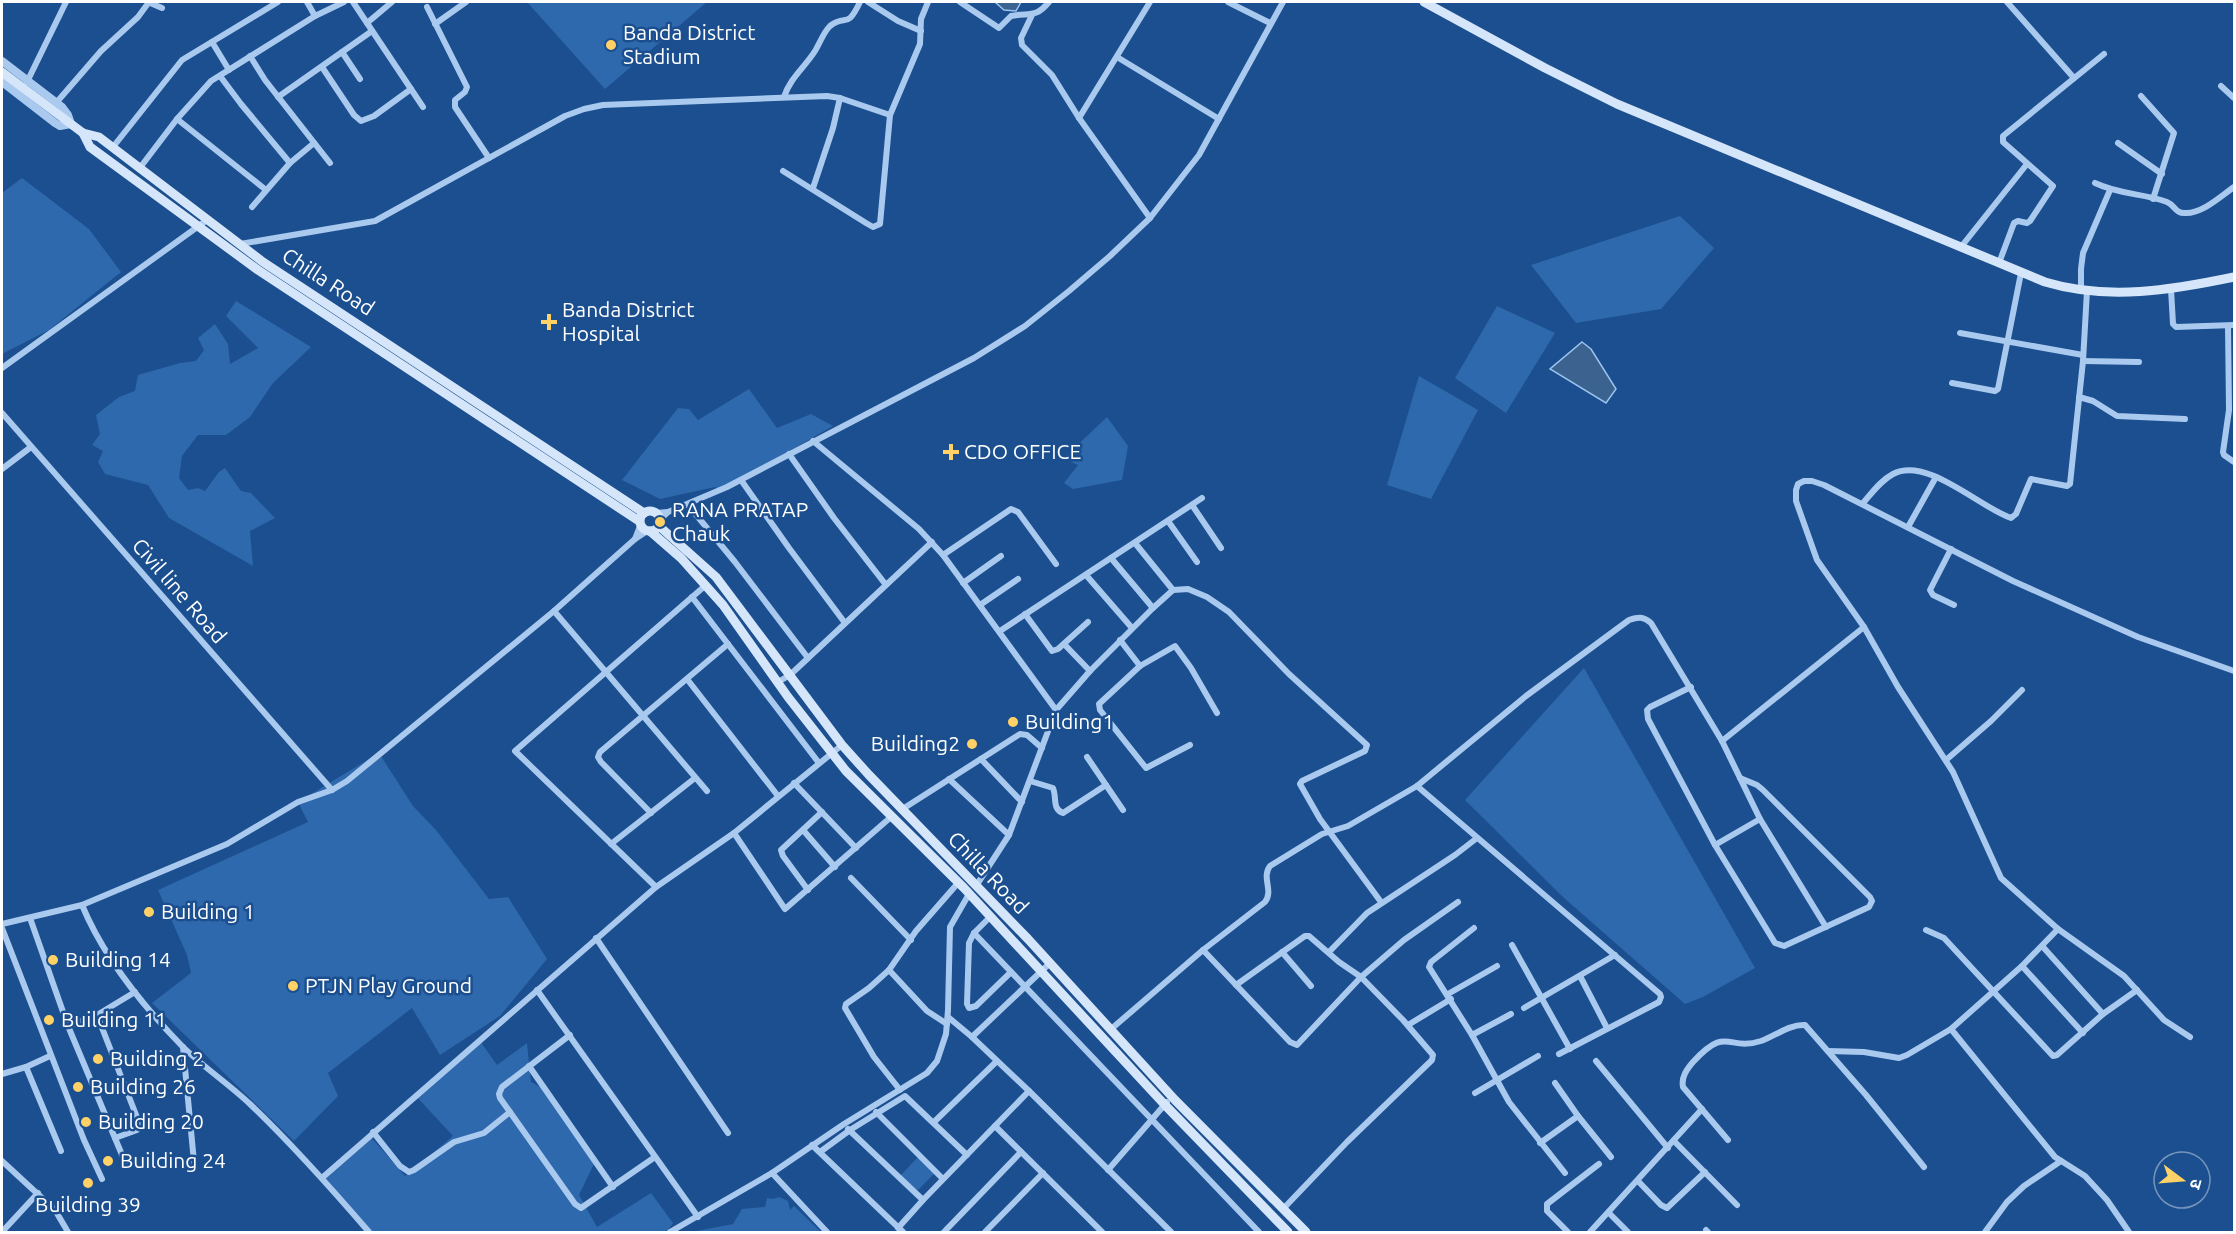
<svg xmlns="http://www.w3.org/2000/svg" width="2236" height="1234" viewBox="0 0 2236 1234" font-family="Ubuntu,'Noto Sans Devanagari',sans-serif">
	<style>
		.green { fill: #2e69ad }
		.water { fill: #3c6290; stroke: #9cc4f0; stroke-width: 1.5 }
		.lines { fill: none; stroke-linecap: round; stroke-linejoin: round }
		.minor { stroke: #a9c9ee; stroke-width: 6 }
		.tertiary { stroke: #a9c9ee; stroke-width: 8 }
		.secondary { stroke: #d6e6fa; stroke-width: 9 }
		.poi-dot { fill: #ffd166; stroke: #1b4f8f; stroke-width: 2 }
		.labels { text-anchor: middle; stroke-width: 5; stroke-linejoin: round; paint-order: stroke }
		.poi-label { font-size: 21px; fill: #fff; stroke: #1b4f8f; text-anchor: start }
		.street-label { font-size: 21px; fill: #fff; stroke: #1b4f8f }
	</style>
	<rect width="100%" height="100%" fill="#1b4f8f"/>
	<g class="green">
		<polygon points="527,2 707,2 605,89"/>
		<polygon points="22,178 89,229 121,272 49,330 2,354 2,193"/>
		<polygon points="1680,216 1714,248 1661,309 1576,323 1531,265"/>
		<polygon points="236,301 311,347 273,383 250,417 226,435 198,435 182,456 179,478 188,490 198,488 205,491 219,472 225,468 241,491 251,493 275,518 250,531 253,566 169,518 148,485 105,474 98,462 103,451 92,445 100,434 96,415 119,397 135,391 138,375 180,363 196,361 204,350 198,338 215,324 228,344 230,364 258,348 226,316"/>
		<polygon points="1497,306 1555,333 1506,413 1455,378"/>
		<polygon points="1419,376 1478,410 1431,499 1387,485"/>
		<polygon points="749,389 777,428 811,414 833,426 721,490 715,487 660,499 622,480 678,408 689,409 698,420"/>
		<polygon points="1107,417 1128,446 1122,480 1073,489 1064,483 1078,465 1071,462 1067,455"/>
		<polygon points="1584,668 1755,968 1703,997 1685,1004 1564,898 1465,800"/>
		<polygon points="379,753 413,806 436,830 489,899 508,897 547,959 500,1016 440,1055 412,1008 328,1073 338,1096 294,1141 152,1003 191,973 187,955 158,890 308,822 298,802"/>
		<polygon points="480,1041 497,1065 527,1043 531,1082 542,1088 594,1164 579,1195 597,1227 651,1193 673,1223 668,1230 663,1232 369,1232 323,1177 369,1135 405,1176 453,1136 415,1095"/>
		<polygon points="919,1156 935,1173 917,1191 899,1177"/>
		<polygon points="779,1197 788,1201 790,1210 794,1206 821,1232 691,1232 733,1224 742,1209 765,1207 767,1198 773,1199"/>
	</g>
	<g class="water">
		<polygon points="995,2 1021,2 1016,11 1004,10"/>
		<polygon points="1582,342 1591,349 1616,389 1606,403 1550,369"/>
	</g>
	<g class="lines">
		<g class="minor">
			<polyline points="148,2 162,8"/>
			<polyline points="307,2 315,16"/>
			<polyline points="353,2 423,107"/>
			<polyline points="868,2 898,21 921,31"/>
			<path d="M960,2L999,28L1011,16C1029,12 1035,19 1049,2"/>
			<polyline points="1228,2 1270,23"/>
			<polyline points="2007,2 2074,78"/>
			<polyline points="427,7 467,87 465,92 455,100 455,107 489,158"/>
			<polyline points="1032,15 1021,38 1022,45 1052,75 1079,118 1150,218"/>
			<polyline points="367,23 392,2"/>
			<polyline points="435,24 466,2"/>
			<polyline points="212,42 229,70"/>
			<polyline points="342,52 360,79"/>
			<polyline points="250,56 265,80 330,163"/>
			<polyline points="1117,57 1219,119"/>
			<polyline points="322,67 354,115 361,121 374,116 411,89"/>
			<polyline points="220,76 241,104 290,163"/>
			<polyline points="27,82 66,2"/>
			<polyline points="2221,86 2234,98"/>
			<polyline points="2141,96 2174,133 2153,199"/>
			<polyline points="278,97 372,31"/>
			<path d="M784,97C790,78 805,67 815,51C820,43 823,33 830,26C847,13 846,31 860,2"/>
			<polyline points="56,103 101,51 138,17 149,2"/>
			<polyline points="1079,118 1150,2"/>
			<polyline points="177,119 266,190"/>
			<polyline points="2118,143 2162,174"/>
			<polyline points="113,147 182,60 278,2"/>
			<polyline points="139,169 177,119 211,81 315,16 344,2"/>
			<polyline points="783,171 866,223 873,227 880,224 890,115 920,44 921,19 928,2"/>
			<path d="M2095,183C2120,195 2143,193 2167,202C2175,205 2175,214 2186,213C2203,213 2221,196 2234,187"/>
			<polyline points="813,188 833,128 840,98"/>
			<polyline points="252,207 290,163 314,143"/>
			<polyline points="240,244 375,221 565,116 584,109 603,105 827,96 840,98 890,115"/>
			<polyline points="1961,247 2027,164"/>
			<polyline points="1999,263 2014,223 2018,221 2027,223 2030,221 2053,186 2003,142 2003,136 2104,54"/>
			<polyline points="2171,289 2173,324 2176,327 2234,325"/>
			<polyline points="2081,291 2081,269 2083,253 2110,190"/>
			<polyline points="2228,326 2229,410 2223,452 2224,455 2234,462"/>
			<polyline points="1960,333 2083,355"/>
			<polyline points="2083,361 2139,362"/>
			<polyline points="2,368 207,220"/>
			<polyline points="1952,383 1995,391 1998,389 2021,273"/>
			<polyline points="2079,397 2093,401 2117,416 2185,419"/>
			<polyline points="2,413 332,790"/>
			<polyline points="813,441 919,529 943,555 1056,710 1009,835 976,886"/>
			<polyline points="789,454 834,518 886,585"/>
			<polyline points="2,469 31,447"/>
			<polyline points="741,480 789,548 845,623"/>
			<path d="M1863,503C1872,493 1880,481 1893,474C1927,456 1979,507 2011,518L2016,514L2031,479L2067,486L2070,484L2083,361L2087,291"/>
			<polyline points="688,505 735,562 808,658"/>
			<polyline points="1192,505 1221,548"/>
			<polyline points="668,512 727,487 974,358 1025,326 1069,291 1110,256 1150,218 1199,155 1283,2"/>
			<polyline points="656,513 668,512 659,521"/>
			<polyline points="1168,521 1197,562"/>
			<polyline points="640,526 635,539 647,531"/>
			<polyline points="1908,527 1936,477"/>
			<polyline points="1135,543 1173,590"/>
			<polyline points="1951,549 1930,590 1933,595 1954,605"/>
			<polyline points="943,555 1011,509 1018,512 1056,564"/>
			<polyline points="1111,558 1153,608"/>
			<polyline points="1086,575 1132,628"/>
			<polyline points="963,583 1001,556"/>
			<polyline points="692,597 819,763"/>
			<polyline points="980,605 1018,579"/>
			<polyline points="554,611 707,791"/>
			<polyline points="1025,614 1052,651 1058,649 1088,622"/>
			<polyline points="1000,631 1202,498"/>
			<polyline points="1120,640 1140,666"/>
			<polyline points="1064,644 1090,671"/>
			<polyline points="687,679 778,796"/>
			<polyline points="778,682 790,675 932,542"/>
			<polyline points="1691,687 1650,707 1647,710 1648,719 1715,845 1775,943 1784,946 1869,907 1872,901 1870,897 1763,790 1757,785 1740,778"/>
			<polyline points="1056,710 1090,671 1153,608 1173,590 1188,589 1207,597 1229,612 1289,674 1367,745 1365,751 1302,781 1300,784 1320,819 1381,902"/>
			<polyline points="1722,741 1864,627"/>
			<polyline points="1190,745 1146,768 1100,710 1099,704 1140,666 1175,646 1191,668 1217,713"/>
			<polyline points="1087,757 1123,810"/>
			<polyline points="981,759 1022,802"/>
			<polyline points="1946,760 1991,721 2022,690"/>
			<polyline points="949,779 1009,835"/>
			<path d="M1030,781L1053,788C1057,798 1052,809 1063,813L1106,785"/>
			<polyline points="794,783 856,848"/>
			<polyline points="1417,786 1660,994 1661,997 1659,1002 1559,1054"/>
			<polyline points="901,810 1020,734 1027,735 1042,748"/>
			<polyline points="651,813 601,762 598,757 600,752 728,644"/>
			<polyline points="803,830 835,867"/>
			<polyline points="734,833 785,909 891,817"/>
			<polyline points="611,844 695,778"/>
			<polyline points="1715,845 1760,819"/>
			<polyline points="851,878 911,940"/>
			<polyline points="656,887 515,751 706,585"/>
			<polyline points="808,890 783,856 781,850 822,812"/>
			<path d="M82,905C104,958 142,1005 182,1046C203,1067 229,1084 251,1105C293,1145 331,1188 369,1232"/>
			<polyline points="990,917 974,933 969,943 967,1004 969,1008 976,1006 1011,972"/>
			<polyline points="30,918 68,1026 125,1162"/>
			<polyline points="2,924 82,905 227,844 298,802 332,790 347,781 554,611 635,539"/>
			<polyline points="2,928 84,1140 102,1179"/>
			<polyline points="1474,928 1431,962 1429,967 1472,1035 1509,1102 1565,1173"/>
			<polyline points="1926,930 1944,938 2053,1056 2057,1055 2103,1014 2137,990"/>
			<polyline points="974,933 1259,1232"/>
			<polyline points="596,938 728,1133"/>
			<polyline points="1512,945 1570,1049"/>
			<polyline points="2043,947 2103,1014"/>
			<polyline points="1203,950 1290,1042 1297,1045 1361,977 1404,940 1458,902"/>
			<polyline points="1282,952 1311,986"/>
			<polyline points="1329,952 1367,913 1455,855 1477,838"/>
			<polyline points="2022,966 2083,1033"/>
			<polyline points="889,970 927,1011 947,1024"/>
			<polyline points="1580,976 1607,1028"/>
			<polyline points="1236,985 1305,936 1309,936 1339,962 1361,977 1403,1020 1433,1055 1432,1060 1347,1142 1283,1209"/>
			<polyline points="537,990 698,1217"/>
			<polyline points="1448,994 1497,966"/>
			<polyline points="1524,1008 1615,955"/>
			<polyline points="97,1015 140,1125 137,1130 115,1138"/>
			<polyline points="948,1017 972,1037 1029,1091 1171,1232"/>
			<polyline points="1408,1025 1451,999"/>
			<polyline points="68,1026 97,1015 135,992"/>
			<polyline points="1951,1029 2055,1157 2085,1176 2107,1200 2129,1232"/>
			<path d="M1110,1030L1203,950L1265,902C1274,890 1261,878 1270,866L1322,834L1348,826L1417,786L1526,696L1629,620C1638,617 1643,616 1651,623L1722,741L1760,819L1826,927"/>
			<polyline points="570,1035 502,1087 499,1094 500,1098 575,1204 581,1208 655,1157"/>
			<polyline points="1472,1035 1511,1014"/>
			<polyline points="972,1037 1050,963"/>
			<polyline points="2190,1037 2164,1020 2124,976 2058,929 2001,878 1953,772 1898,687 1864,627 1817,560 1796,501 1796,490 1798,484 1804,481 1812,481 1824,485 2013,581 2138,637 2234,671"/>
			<polyline points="183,1047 194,1162"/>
			<polyline points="1828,1051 1864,1052 1899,1058 1907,1055 1951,1029 2022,966 2058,929"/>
			<polyline points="1596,1061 1668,1148"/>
			<polyline points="529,1066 613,1187"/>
			<polyline points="26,1067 61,1151"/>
			<polyline points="2,1074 26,1067 50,1056"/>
			<polyline points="1555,1083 1578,1116 1611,1157"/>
			<polyline points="900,1090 874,1057 845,1008 846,1004 869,988 889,970 916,931 958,883"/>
			<polyline points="1475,1093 1538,1056"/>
			<polyline points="876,1112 943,1179"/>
			<polyline points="934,1122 997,1061"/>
			<polyline points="995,1126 1102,1232"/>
			<polyline points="848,1129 923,1200"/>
			<polyline points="373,1132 400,1166 409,1172 414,1170 454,1142 484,1133 510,1112"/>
			<path d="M1728,1140L1683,1087C1681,1077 1687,1069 1693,1062C1728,1024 1727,1052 1761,1041C1775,1036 1790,1024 1805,1025L1866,1095L1924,1167"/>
			<polyline points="1674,1141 1737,1205"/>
			<polyline points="1540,1143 1578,1116"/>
			<polyline points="812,1145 903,1232"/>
			<polyline points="820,1152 850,1130 905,1096 967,1155"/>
			<polyline points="2,1161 55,1210 68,1232"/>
			<polyline points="1108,1170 1167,1102"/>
			<polyline points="772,1173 827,1232"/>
			<polyline points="323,1177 656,887 734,833 842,745"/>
			<polyline points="1638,1181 1661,1205 1667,1208 1705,1172"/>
			<polyline points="1609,1213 1628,1232"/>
			<polyline points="898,1228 923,1200 1029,1091"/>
			<polyline points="1706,1230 1708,1232"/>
			<polyline points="2,1232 38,1193"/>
			<polyline points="670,1232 772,1173 844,1124 927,1073 937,1061 946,1034 948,1010 950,927 969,894"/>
			<polyline points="944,1232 1021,1152"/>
			<polyline points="985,1232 1043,1173"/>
			<polyline points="1568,1232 1547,1211 1547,1204 1599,1164"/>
			<polyline points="1590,1232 1702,1109"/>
			<polyline points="1985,1232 2007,1202 2024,1186 2061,1161"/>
		</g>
		<polyline class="tertiary" points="2,61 62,107 68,115 71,124 60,126 55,123 2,82"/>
		<g class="secondary">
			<path d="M1424,2L1545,68L1617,104L2045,282C2108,301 2172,290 2234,277"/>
			<polyline points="2,72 83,133 99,137 263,262 644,513"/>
			<polyline points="83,133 90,147 258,270 639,521"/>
			<circle cx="650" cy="521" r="10"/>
			<polyline points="659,526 716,577 842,745 869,775 1028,939 1175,1100 1306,1232"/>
			<polyline points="650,531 681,558 723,605 788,697 846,771 964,888 1165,1105 1288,1232"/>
		</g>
	</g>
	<g class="poi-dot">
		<circle cx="611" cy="45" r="6"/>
		<path d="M546 313h6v6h6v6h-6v6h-6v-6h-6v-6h6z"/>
		<path d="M948 443h6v6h6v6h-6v6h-6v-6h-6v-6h6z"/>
		<circle cx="660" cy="522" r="6"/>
		<circle cx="1013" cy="722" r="6"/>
		<circle cx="972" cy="744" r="6"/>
		<circle cx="149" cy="912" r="6"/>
		<circle cx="53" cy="960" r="6"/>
		<circle cx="293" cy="986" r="6"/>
		<circle cx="49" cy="1020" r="6"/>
		<circle cx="98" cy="1059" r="6"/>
		<circle cx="78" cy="1087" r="6"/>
		<circle cx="86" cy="1122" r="6"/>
		<circle cx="108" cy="1161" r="6"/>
		<circle cx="88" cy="1183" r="6"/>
	</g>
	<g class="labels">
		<g class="poi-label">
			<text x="623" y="40">Banda District<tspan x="623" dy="24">Stadium</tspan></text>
			<text x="562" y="317">Banda District<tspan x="562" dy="24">Hospital</tspan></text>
			<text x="964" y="459">CDO OFFICE</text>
			<text x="672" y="517">RANA PRATAP<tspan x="672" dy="24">Chauk</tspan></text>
			<text x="1025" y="729">Building1</text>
			<text x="960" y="751" text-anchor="end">Building2</text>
			<text x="161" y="919">Building 1</text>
			<text x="65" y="967">Building 14</text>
			<text x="305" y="993">PTJN Play Ground</text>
			<text x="61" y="1027">Building 11</text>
			<text x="110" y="1066">Building 2</text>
			<text x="90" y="1094">Building 26</text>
			<text x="98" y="1129">Building 20</text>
			<text x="120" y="1168">Building 24</text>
			<text x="88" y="1212" text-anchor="middle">Building 39</text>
		</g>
		<g class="street-label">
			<text transform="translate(328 282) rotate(33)" y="7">Chilla Road</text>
			<text transform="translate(179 591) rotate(49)" y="7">Civil line Road</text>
			<text transform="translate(988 873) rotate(46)" y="7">Chilla Road</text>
		</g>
	</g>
	<rect width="2236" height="1234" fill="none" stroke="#ffffff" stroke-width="6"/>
	<g transform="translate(2182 1180) rotate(106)"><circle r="28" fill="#1b4f8f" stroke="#7695bc" stroke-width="1.5"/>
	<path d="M0-4.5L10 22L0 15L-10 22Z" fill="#ffd166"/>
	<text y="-9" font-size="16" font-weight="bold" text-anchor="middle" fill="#ffffff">उ</text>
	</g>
</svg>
